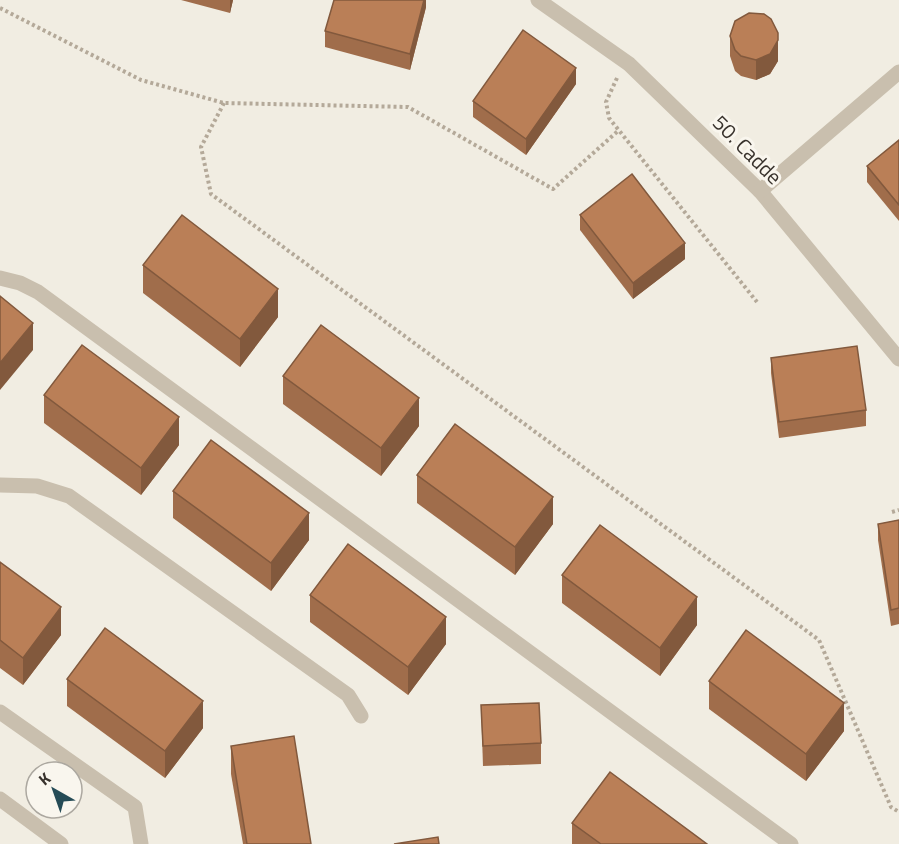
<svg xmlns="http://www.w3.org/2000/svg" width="899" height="844" viewBox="0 0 899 844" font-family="'Titillium Web',sans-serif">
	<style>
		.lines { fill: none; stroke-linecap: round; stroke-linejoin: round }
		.path { stroke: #b4a999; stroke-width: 4; stroke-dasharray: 3 3; stroke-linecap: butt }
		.minor { stroke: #c9bfae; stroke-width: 15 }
		.wall { fill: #a06d4b }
		.shaded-wall { fill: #82593d }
		.building { fill: #ba7f57; stroke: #82593d; stroke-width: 1.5 }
		.labels { text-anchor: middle; stroke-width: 6; stroke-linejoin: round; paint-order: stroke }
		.street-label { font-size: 21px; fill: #38322c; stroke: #f9f6ee }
	</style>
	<rect width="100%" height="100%" fill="#f1ede2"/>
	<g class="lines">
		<g class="path">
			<polyline points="0,8 141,80 224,103 408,107 553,189 619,130"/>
			<polyline points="617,78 606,102 609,118 757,302"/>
			<polyline points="224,103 201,147 211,194 819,640 891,807 899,812"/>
			<polyline points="892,512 899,510"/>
		</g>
		<g class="minor">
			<polyline points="538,0 629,64 760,191 899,359"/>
			<polyline points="760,191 899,72"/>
			<polyline points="0,278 20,283 38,292 791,844"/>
			<polyline points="0,485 37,486 69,496 348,695 361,716"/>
			<polyline points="0,712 135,807 141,844"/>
			<polyline points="0,799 61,844"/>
		</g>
	</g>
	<g class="wall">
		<polygon points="181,0 233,0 230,13"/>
		<polygon points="426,0 426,7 410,70 325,47 325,31"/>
		<polygon points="778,33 778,61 770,74 756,80 741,76 735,71 730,56 730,36"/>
		<polygon points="576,84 526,155 473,117 473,101"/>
		<polygon points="899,140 899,221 867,182 867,166"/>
		<polygon points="580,215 685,259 633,299 580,230"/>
		<polygon points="143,265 278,317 240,367 143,293"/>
		<polygon points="771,358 866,410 866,426 779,438 771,373"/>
		<polygon points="283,376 419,426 381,476 283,404"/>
		<polygon points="44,395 179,445 141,495 44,423"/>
		<polygon points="417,475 553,524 515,575 417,503"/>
		<polygon points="173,491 309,540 271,591 173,518"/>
		<polygon points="899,520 899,624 891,626 878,540 878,524"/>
		<polygon points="0,562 61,635 23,685 0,668"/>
		<polygon points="562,575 697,625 660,676 562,603"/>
		<polygon points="310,595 446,644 408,695 310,622"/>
		<polygon points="67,679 203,728 165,778 67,706"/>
		<polygon points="709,681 844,731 806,781 709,709"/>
		<polygon points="481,705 541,743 541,764 483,766"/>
		<polygon points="231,746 311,844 243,844 231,774"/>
		<polygon points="572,823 707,844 572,844"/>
	</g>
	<g class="shaded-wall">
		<polygon points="230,0 233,0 230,13"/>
		<polygon points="424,0 426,0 426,7 410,70 410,54"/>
		<polygon points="778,40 778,61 770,74 756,80 756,60"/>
		<polygon points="576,68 576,84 526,155 526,139"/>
		<polygon points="685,243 685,259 633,299 633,283"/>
		<polygon points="278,289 278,317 240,367 240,339"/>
		<polygon points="33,323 33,350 0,390 0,363"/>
		<polygon points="419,398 419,426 381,476 381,448"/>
		<polygon points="179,417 179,445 141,495 141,468"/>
		<polygon points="553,497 553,524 515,575 515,547"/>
		<polygon points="309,513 309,540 271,591 271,563"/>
		<polygon points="697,597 697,625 660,676 660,648"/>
		<polygon points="61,607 61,635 23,685 23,658"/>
		<polygon points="446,617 446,644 408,695 408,667"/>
		<polygon points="203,701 203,728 165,778 165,751"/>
		<polygon points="844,703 844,731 806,781 806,754"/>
	</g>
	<g class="building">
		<polygon points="334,0 424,0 410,54 325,31"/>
		<polygon points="749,13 764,14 771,19 778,33 778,40 770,54 756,60 741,56 735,50 730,36 735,21"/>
		<polygon points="523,30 576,68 526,139 473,101"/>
		<polygon points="899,140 899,205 867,166"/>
		<polygon points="632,174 685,243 633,283 580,215"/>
		<polygon points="182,215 278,289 240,339 143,265"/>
		<polygon points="0,296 33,323 0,363"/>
		<polygon points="321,325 419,398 381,448 283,376"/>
		<polygon points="82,345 179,417 141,468 44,395"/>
		<polygon points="857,346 866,410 779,422 771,358"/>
		<polygon points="455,424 553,497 515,547 417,475"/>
		<polygon points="211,440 309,513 271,563 173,491"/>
		<polygon points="899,520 899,608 891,610 878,524"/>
		<polygon points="600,525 697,597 660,648 562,575"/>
		<polygon points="348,544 446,617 408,667 310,595"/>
		<polygon points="0,562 61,607 23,658 0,640"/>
		<polygon points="105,628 203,701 165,751 67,679"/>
		<polygon points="746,630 844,703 806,754 709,681"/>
		<polygon points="539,703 541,743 483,746 481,705"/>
		<polygon points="294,736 311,844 247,844 231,746"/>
		<polygon points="610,772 707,844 601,844 572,823"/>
		<polygon points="438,837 439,844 394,844"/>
	</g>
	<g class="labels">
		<g class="street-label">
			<text transform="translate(747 150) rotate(45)" y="7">50. Cadde</text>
		</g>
	</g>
	<g transform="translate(54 790) rotate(320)"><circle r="28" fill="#f9f6ee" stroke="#aca8a0" stroke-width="1.5"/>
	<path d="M0-4.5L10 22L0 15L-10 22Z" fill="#254b56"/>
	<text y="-9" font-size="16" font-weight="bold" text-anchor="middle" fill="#38322c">K</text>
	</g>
</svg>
